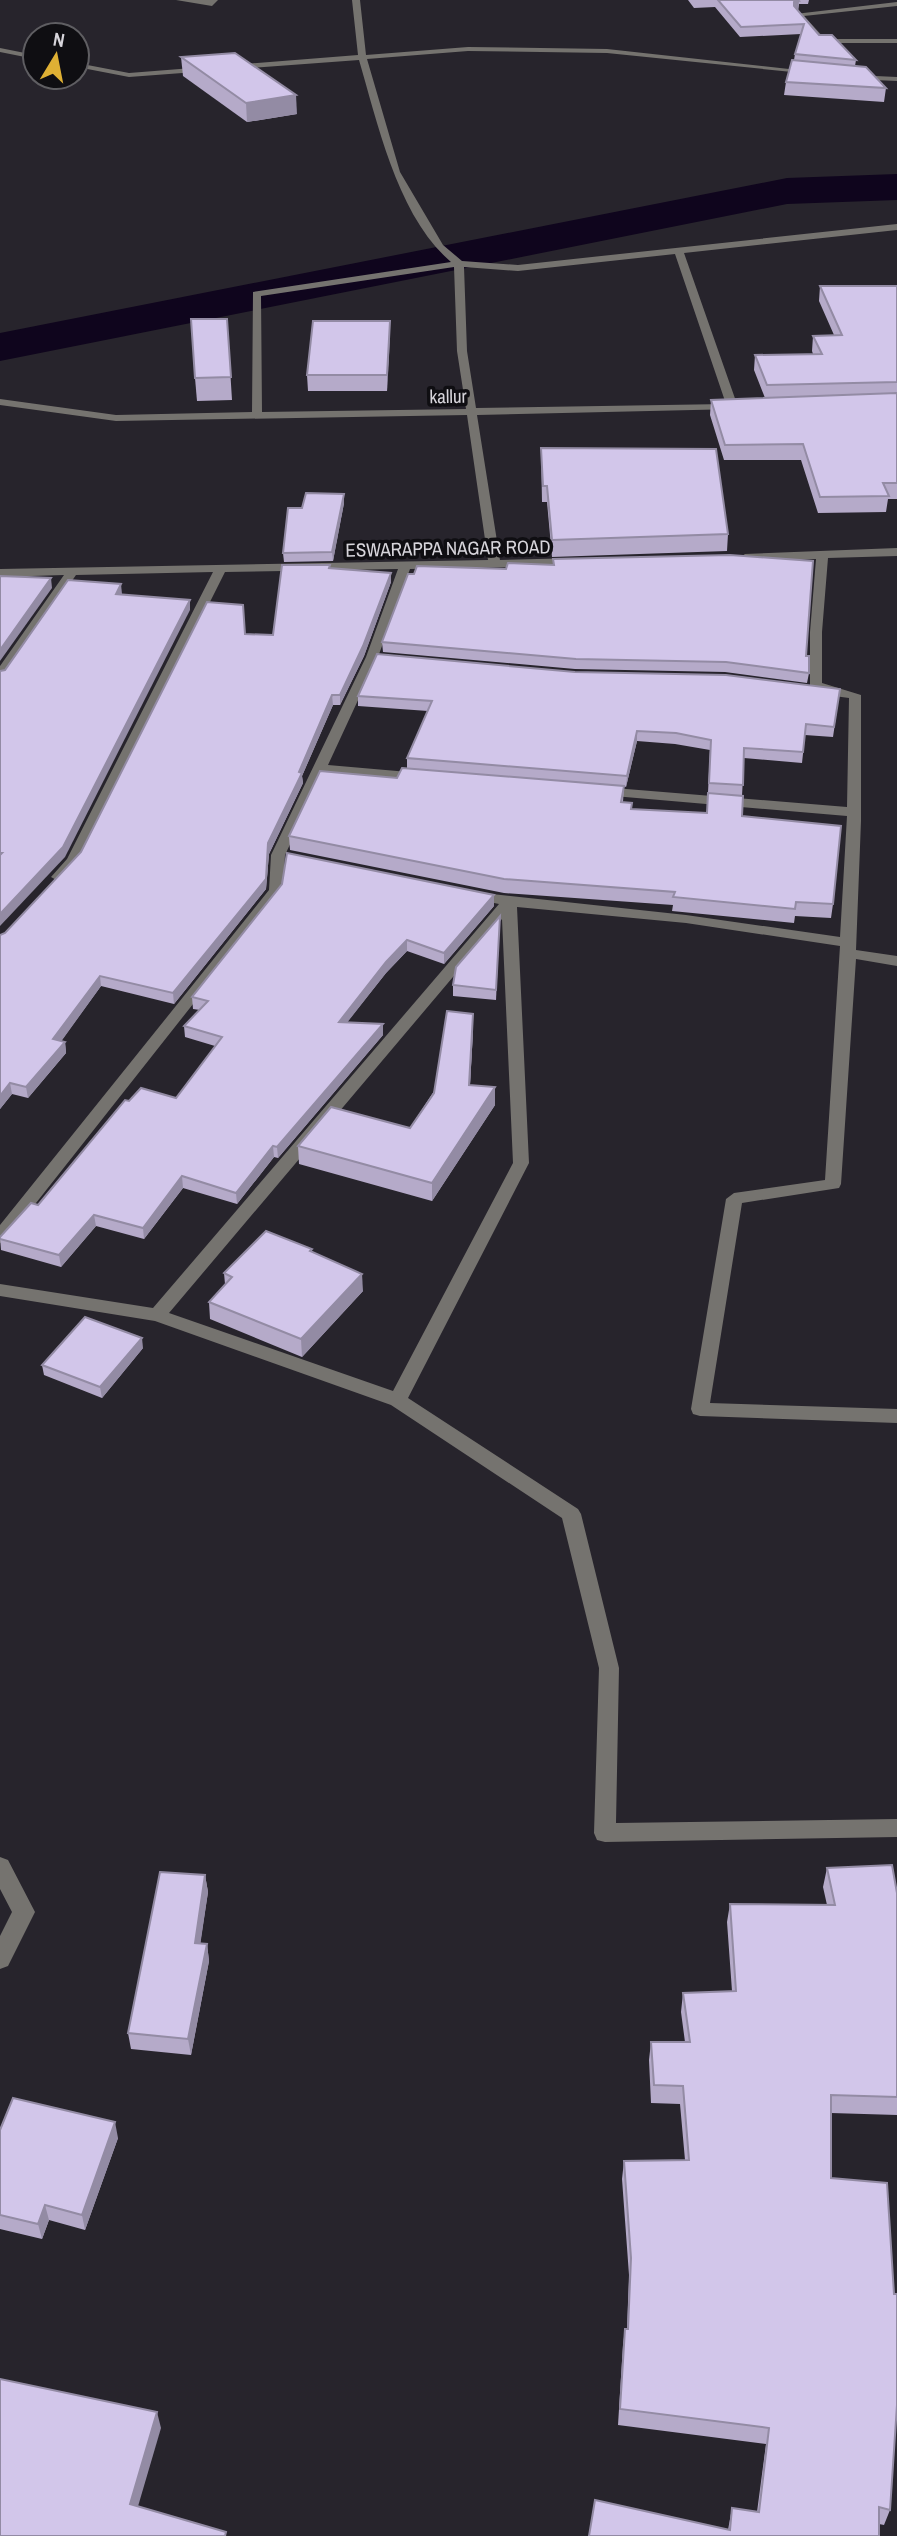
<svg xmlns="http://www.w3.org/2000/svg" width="897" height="2536" viewBox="0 0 897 2536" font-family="'Archivo Narrow',sans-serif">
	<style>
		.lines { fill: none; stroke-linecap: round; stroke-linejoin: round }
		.river { fill: #0f051d; fill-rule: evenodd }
		.minor { fill: #75736f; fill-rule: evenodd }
		.wall { fill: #b5aac9 }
		.shaded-wall { fill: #938ba4 }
		.building { fill: #d2c6ea; stroke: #938ba4; stroke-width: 2 }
		.labels { text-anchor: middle; stroke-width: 7; stroke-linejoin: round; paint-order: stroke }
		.far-street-label { font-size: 19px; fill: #d7d5db; stroke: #0f0e12 }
	</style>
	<rect width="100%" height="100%" fill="#27242c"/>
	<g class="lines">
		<polygon class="river" points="897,174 897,200 787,204 0,361 0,333 787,178"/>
		<g class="minor">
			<polygon points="176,0 218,0 212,6"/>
			<path d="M352,0H360L366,55L468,47L607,49L816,72L812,74L607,53L468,51L367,59L400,172L443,245L462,261L518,265L897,224V230L684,253L738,407L737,409L477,415L500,560L577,558L583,562L577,566L410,569L378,657L328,765L420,773L427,777L420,781L324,772L285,855L283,890L6,1241L0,1243V1225L269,890L271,855L366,657L398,569L225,572L80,861L63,880L58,881L51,877L67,859L213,572L76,575L4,678L0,679V666L64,575L0,577V569L488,560L467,415L116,421L0,405V399L116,415L252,412L253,292L451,262C398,217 378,125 359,60L129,77L77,67V63L129,73L358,55ZM675,254L726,404L476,408L467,351L464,267L518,271ZM454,267L457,351L466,409L262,412L261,296Z"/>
			<polygon points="897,2 897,6 804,16 825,39 897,39 897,43 820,43 795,14"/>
			<polygon points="0,48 35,55 35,59 0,52"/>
			<polygon points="854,75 897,77 897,81 851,79"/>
			<path d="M897,548V556L828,558L822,632V683L861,695V821L856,950L897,956V966L856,959L841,1184L839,1188L742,1203L710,1403L897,1409V1423L700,1416L693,1414L691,1409L726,1199L734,1193L825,1180L840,946L686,923L517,907L529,1163L408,1398L578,1509L581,1514L619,1668L616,1823L897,1819V1837L605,1842L597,1840L594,1833L599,1668L562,1518L391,1405L155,1321L0,1296V1284L153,1308L499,904L465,897L463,894L465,891L686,915L840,937L847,816L602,795L595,791L602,787L847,807L849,698L812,693L810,686V632L816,559L745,562L739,558L745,554ZM502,919L513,1163L393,1391L169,1313Z"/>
			<polygon points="0,1857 8,1860 35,1912 8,1966 0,1969 0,1936 12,1912 0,1889"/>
		</g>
	</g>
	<g class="wall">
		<polygon points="688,0 809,0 808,4 799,4 798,11 819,35 856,60 855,66 886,88 884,102 784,95 786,82 794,60 795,54 801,34 740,37 715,7 694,8"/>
		<polygon points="181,57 297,114 247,122 183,76"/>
		<polygon points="820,286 897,286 897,499 888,499 886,512 818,513 801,460 724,460 710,415 711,400 765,398 754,370 755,355 813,354 812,351 813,336 834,335 819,301"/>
		<polygon points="227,319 232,400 197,401 195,378"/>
		<polygon points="390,321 387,391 308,391 307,375"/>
		<polygon points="541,448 728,534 727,551 552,557 547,502 542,502"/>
		<polygon points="344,503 333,561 284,562 283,553 302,508"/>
		<polygon points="553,559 806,656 809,673 807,683 725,672 575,669 383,652 382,642 414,574 506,569 553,565"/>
		<polygon points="330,565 330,568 391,573 391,582 364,656 340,705 333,705 302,776 303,783 269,854 266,889 174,1004 101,986 61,1041 65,1042 66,1053 28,1098 12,1094 0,1109 5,933 81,852 245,634 273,635"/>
		<polygon points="575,672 840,689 833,737 805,735 802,763 744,758 742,796 708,793 710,750 675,744 637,741 626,787 624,786 623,802 632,809 707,813 708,793 742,816 833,904 831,918 795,916 794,923 672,911 673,905 504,893 290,850 289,836 397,778 407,768 407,758 428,711 358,706 358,696"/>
		<polygon points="494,906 444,964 407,951 386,973 347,1022 383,1035 278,1158 274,1157 237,1204 183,1188 144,1239 96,1226 61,1267 1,1250 0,1237 38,1205 129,1101 176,1098 215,1046 185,1037 184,1026 200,1010 193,1009 192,997"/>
		<polygon points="500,916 496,1000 453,996 453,985"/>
		<polygon points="473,1031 470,1085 495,1087 495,1105 432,1201 299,1164 298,1146 410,1128"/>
		<polygon points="312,1249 312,1252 363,1291 302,1357 210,1319 209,1302 225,1284 224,1273"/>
		<polygon points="143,1348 102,1398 44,1375 42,1365"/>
		<polygon points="827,1868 897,1893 897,2115 831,2113 831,2178 890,2510 884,2525 879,2524 728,2530 732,2508 757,2512 766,2444 618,2425 623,2345 625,2329 627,2329 629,2275 622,2179 624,2161 685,2160 680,2104 651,2103 649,2060 651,2042 685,2042 681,2012 683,1993 732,1991 727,1922 730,1904 827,1905 823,1887"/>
		<polygon points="205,1875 208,1892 200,1944 207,1944 209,1961 191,2055 131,2049 128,2033"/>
		<polygon points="0,2130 118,2138 85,2230 49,2220 42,2239 0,2229"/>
	</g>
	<g class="shaded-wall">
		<polygon points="799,1 798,11 793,12 794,2"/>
		<polygon points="296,95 297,114 247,122 246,103"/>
		<polygon points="390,321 390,337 387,391 387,375"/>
		<polygon points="344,494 344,503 333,561 332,552"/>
		<polygon points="391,573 391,582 364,656 340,705 340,695"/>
		<polygon points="51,578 52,588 0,661 0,650"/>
		<polygon points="121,584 122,594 117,604 116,594"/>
		<polygon points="190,600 190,610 65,857 0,926 0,914"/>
		<polygon points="332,695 333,705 302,776 303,783 269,854 266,889 174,1004 173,993 268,843"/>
		<polygon points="637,731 637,741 626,787 627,776"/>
		<polygon points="494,895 494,906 444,964 444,953"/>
		<polygon points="407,940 407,951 386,973 339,1033 339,1022 386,962"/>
		<polygon points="100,976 101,986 55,1050 53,1039"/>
		<polygon points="473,1014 473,1031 469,1102 469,1085"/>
		<polygon points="383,1024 383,1035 278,1158 277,1147"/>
		<polygon points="65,1042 66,1053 28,1098 26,1087"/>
		<polygon points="10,1083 12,1094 0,1109 0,1096"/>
		<polygon points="495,1087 495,1105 432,1201 432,1183"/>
		<polygon points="273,1146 274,1157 237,1204 236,1193"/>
		<polygon points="182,1176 183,1188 144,1239 143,1228"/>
		<polygon points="94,1215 96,1226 61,1267 59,1255"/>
		<polygon points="362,1274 363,1291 302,1357 301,1339"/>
		<polygon points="142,1338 143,1348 102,1398 100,1387"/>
		<polygon points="205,1875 208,1892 198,1960 195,1943"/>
		<polygon points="207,1944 209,1961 191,2055 188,2039"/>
		<polygon points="115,2122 118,2138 85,2230 82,2215"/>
		<polygon points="45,2205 49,2220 42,2239 38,2224"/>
		<polygon points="157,2412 161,2428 134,2520 130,2504"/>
	</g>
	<g class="building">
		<polygon points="718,0 798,0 799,1 794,2 794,6 819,35 832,35 856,60 795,54 804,24 741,27"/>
		<polygon points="235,53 296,95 246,103 181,57"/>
		<polygon points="792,60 866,67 886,88 786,82"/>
		<polygon points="820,286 897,286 897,382 767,385 755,355 822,354 813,336 842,335"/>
		<polygon points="191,319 227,319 231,377 195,378"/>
		<polygon points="313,321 390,321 387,375 307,375"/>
		<polygon points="897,393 897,483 883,483 889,496 820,497 803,444 725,445 711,400"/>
		<polygon points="541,448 716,449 728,534 552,540 547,486 543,486"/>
		<polygon points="306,493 344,494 332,552 283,553 288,508 302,508"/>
		<polygon points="730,555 813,561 806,656 809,656 809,673 726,662 576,659 382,642 408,574 414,574 417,566 506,569 508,563 554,565 553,559"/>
		<polygon points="282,565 330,565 329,568 391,573 363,646 340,695 332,695 299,772 302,773 268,843 266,879 173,993 100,976 53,1039 65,1042 26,1087 10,1083 0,1096 0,935 5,933 81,852 207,602 243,605 245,634 273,635"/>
		<polygon points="0,576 51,578 0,650"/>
		<polygon points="68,580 121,584 116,594 190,600 63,847 0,914 0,855 2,853 0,853 0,671 5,670"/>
		<polygon points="377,654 575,672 726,675 840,689 834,727 806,724 803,752 744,748 743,785 709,783 711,740 676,733 637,731 627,776 407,758 432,701 358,696"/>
		<polygon points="402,768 624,786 621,802 632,803 631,809 707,813 708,793 743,796 742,816 841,826 833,904 796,902 795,909 673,897 675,892 504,879 289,836 320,771 397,778"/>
		<polygon points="287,853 494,895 444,953 407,940 386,962 339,1022 383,1024 277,1147 273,1146 236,1193 182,1176 143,1228 94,1215 59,1255 0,1239 0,1237 31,1203 38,1205 125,1100 129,1101 141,1088 176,1098 222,1037 184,1026 208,1001 192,997 282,884"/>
		<polygon points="500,916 496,990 453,985 456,967"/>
		<polygon points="447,1011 473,1014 469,1085 495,1087 432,1183 298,1146 331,1107 410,1128 434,1093"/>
		<polygon points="266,1231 312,1249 310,1251 362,1274 301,1339 209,1302 232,1277 224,1273"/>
		<polygon points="85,1317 142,1338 100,1387 42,1365"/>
		<polygon points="892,1865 897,1893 897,2097 831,2095 831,2178 887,2183 894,2294 897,2294 897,2405 890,2510 879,2507 879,2536 589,2536 595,2500 730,2530 732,2508 759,2512 769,2428 620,2409 625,2329 628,2329 631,2258 624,2161 689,2160 683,2086 654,2085 651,2042 690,2042 683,1993 736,1991 730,1904 835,1905 827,1868"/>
		<polygon points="160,1872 205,1875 195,1943 207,1944 188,2039 128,2033"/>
		<polygon points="13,2098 115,2122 82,2215 45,2205 38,2224 0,2215 0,2130"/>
		<polygon points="0,2379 157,2412 130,2504 226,2532 225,2536 0,2536"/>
	</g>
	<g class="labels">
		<g class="far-street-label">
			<text transform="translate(448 396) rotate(-1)" y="7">kallur</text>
			<text transform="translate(448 548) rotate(-1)" y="7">ESWARAPPA NAGAR ROAD</text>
		</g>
	</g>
	<g transform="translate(56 56) rotate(10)"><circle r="33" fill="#0f0e12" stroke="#5f5e62" stroke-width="2"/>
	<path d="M0-5L12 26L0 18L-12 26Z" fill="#dfb034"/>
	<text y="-10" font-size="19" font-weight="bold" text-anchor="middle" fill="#d7d5db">N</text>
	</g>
</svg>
